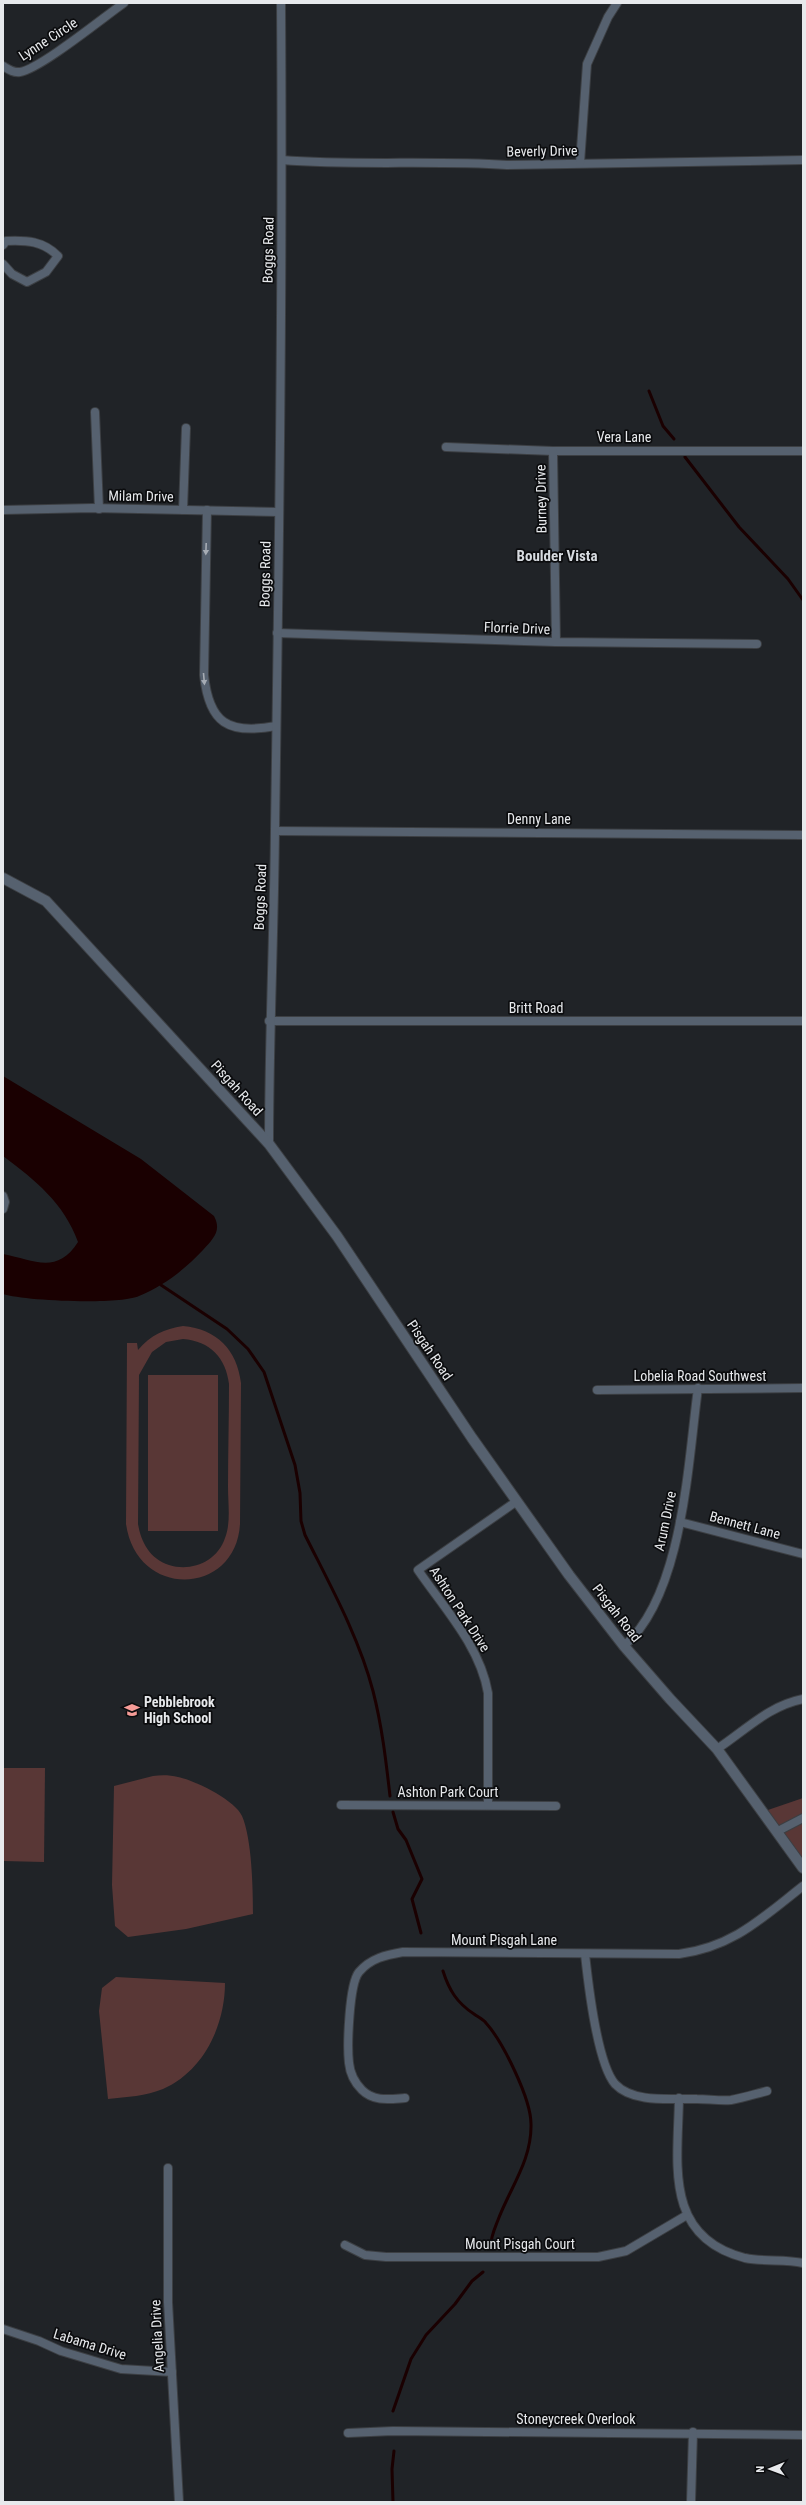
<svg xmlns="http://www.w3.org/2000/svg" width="806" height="2505" viewBox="0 0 806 2505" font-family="'Roboto Condensed',sans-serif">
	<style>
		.green { fill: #593736; fill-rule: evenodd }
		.water { fill: #1a0001 }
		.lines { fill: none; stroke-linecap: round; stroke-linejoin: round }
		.stream { stroke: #1a0001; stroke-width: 3 }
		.minor-casing { stroke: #3c3f43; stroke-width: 10 }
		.tertiary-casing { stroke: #3c3f43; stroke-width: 12 }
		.minor { stroke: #56616f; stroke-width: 8 }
		.tertiary { stroke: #56616f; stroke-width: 10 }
		.oneway { fill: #a6acb4 }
		.labels { text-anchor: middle; stroke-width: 3.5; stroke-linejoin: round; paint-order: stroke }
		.street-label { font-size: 14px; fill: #e7e9ec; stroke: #0b0c0e }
		.poi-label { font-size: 14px; font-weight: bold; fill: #e7e9ec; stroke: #0b0c0e; text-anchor: start }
		.neighbourhood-label { font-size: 15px; font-weight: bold; fill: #d7dbe0; stroke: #0b0c0e }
	</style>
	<rect width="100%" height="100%" fill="#202327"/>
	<g class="green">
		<path d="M183,1326C217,1329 237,1350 241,1383L240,1524C236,1596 137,1600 126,1524L127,1343H137L138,1350C151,1335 164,1329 183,1326ZM183,1339C210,1341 226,1358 229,1384C229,1418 228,1453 228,1487C228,1503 231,1523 225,1538C217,1562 191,1572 169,1565C150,1559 141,1542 138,1524L139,1375L152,1352L166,1342Z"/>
		<rect x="148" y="1375" width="70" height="156"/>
		<polygon points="3,1768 45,1768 44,1862 3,1861"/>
		<path d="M153,1776C161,1775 170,1775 178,1777C194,1780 235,1800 242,1816C252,1839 253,1889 253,1914L186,1929L128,1937L115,1926L112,1885L114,1786Z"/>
		<polygon points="803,1798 803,1866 765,1811"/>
		<path d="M116,1977L225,1983C225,2025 204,2071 163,2089C146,2096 127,2097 108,2099L99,2011L102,1988Z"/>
	</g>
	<path class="water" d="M3,1076L141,1159L214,1216C222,1231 213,1239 203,1250C185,1269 164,1286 139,1296C120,1305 24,1301 3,1294V1254C34,1260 57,1275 78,1242C64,1203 35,1180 3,1156Z"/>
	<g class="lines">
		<g class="stream">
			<polyline points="649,391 663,426 674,439"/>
			<polyline points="685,457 739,527 788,579 803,600"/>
			<path d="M161,1285L227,1329L248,1349L264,1372L295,1465L300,1493L301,1521L305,1535C330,1585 359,1637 373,1691C382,1726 386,1761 390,1796"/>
			<polyline points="393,1812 398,1829 406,1840 422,1879 412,1899 421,1933"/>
			<path d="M443,1971C449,1990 457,2003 474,2014C478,2017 483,2019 486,2023C503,2042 531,2099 531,2124C532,2160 510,2188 498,2220C495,2228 490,2238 491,2247"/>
			<polyline points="393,2411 411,2359 426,2335 455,2304 472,2281 483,2272"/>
			<polyline points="393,2502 392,2469 394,2451"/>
		</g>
		<g class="minor-casing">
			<g id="minor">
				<path d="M3,66C8,69 13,73 20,72C40,69 104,17 124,3"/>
				<path d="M282,160C357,166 432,160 507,165L803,160"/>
				<polyline points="580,163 587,64 608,17 617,3"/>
				<path d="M3,245L6,241C27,240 43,241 58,256L46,272L27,282L12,274L3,264"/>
				<polyline points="95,412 99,509"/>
				<polyline points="446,447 553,451 803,451"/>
				<polyline points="553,451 556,642"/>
				<polyline points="3,510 92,508 278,512"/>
				<polyline points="183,510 186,428"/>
				<path d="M207,510L204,675C209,723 228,735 276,726"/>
				<polyline points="277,633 556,642 757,644"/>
				<polyline points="275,831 803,835"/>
				<polyline points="269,1021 803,1021"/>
				<path d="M269,1144C269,1039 274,934 275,829C279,554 283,278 281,3"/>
				<polyline points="3,1196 5,1202 3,1209"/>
				<polyline points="597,1390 803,1388"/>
				<polyline points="680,1522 803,1554"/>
				<path d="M624,1646C683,1595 688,1462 698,1388"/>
				<path d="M717,1749C746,1730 768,1706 803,1699"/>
				<polyline points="341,1805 556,1806"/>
				<path d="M488,1805V1693C480,1646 444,1608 418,1570L517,1501"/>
				<polyline points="778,1831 803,1818"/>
				<path d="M585,1954C588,1982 597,2063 615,2084C634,2104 673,2098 697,2099C708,2099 720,2101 731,2100C743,2098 755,2094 767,2091"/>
				<path d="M405,2098C390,2099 374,2102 362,2090C355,2083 350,2073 349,2063C347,2046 349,1984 359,1972C371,1958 386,1955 403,1952L679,1954C733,1947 762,1918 803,1886"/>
				<path d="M679,2098C678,2163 663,2237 745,2258C764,2262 784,2259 803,2263"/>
				<polyline points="168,2168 168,2302 179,2502"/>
				<polyline points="345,2245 365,2255 386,2257 598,2257 626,2251 687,2215"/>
				<polyline points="3,2329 39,2341 61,2351 121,2369 172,2372"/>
				<polyline points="348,2433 393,2431 803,2435"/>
				<polyline points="691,2502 693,2432"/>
			</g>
		</g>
		<g class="tertiary-casing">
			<polyline id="tertiary" points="3,878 46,901 269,1144 337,1236 472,1438 569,1575 624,1646 670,1699 717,1749 803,1868"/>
		</g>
		<use href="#minor" class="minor"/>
		<use href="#tertiary" class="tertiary"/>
	</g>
	<defs><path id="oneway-solid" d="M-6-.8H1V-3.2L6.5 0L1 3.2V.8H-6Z"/></defs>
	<g class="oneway">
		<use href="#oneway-solid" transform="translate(206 549) rotate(92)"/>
		<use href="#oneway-solid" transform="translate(204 679) rotate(85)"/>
	</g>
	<defs>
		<g id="school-bare" transform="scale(1.2)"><path d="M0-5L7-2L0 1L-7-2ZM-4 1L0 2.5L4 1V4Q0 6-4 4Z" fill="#f59b97" stroke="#0b0c0e" stroke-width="2.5" paint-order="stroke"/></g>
	</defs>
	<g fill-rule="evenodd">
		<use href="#school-bare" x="132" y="1710"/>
	</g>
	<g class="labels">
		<g class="street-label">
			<text transform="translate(48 39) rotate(-33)" y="5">Lynne Circle</text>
			<text transform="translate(542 151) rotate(-1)" y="5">Beverly Drive</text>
			<text transform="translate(268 250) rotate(-89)" y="5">Boggs Road</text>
			<text x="624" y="442">Vera Lane</text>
			<text transform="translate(141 496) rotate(1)" y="5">Milam Drive</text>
			<text transform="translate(541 499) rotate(-91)" y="5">Burney Drive</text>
			<text transform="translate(265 574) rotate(-89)" y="5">Boggs Road</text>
			<text transform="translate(517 628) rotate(2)" y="5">Florrie Drive</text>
			<text x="539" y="824">Denny Lane</text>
			<text transform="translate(260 897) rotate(-88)" y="5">Boggs Road</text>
			<text x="536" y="1013">Britt Road</text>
			<text transform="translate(237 1088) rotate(48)" y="5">Pisgah Road</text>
			<text transform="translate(430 1350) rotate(56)" y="5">Pisgah Road</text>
			<text x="700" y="1381">Lobelia Road Southwest</text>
			<text transform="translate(665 1521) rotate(-78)" y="5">Arum Drive</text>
			<text transform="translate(745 1525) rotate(15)" y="5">Bennett Lane</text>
			<text transform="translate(460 1609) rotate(57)" y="5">Ashton Park Drive</text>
			<text transform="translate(617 1613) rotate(52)" y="5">Pisgah Road</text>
			<text x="448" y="1797">Ashton Park Court</text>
			<text x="504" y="1945">Mount Pisgah Lane</text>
			<text x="520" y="2249">Mount Pisgah Court</text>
			<text transform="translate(157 2336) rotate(-93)" y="5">Angelia Drive</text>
			<text transform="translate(90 2344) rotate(17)" y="5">Labama Drive</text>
			<text x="576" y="2424">Stoneycreek Overlook</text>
		</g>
		<g class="poi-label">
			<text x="144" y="1707">Pebblebrook<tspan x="144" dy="16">High School</tspan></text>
		</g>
		<g class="neighbourhood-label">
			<text x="557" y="561">Boulder Vista</text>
		</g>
	</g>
	<rect width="806" height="2505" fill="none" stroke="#e7e9ec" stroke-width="8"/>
	<g transform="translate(770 2469) rotate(269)" stroke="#0b0c0e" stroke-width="3" paint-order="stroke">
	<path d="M0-3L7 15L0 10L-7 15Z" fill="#e7e9ec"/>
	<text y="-6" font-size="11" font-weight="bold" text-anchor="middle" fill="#e7e9ec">N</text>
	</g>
</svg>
